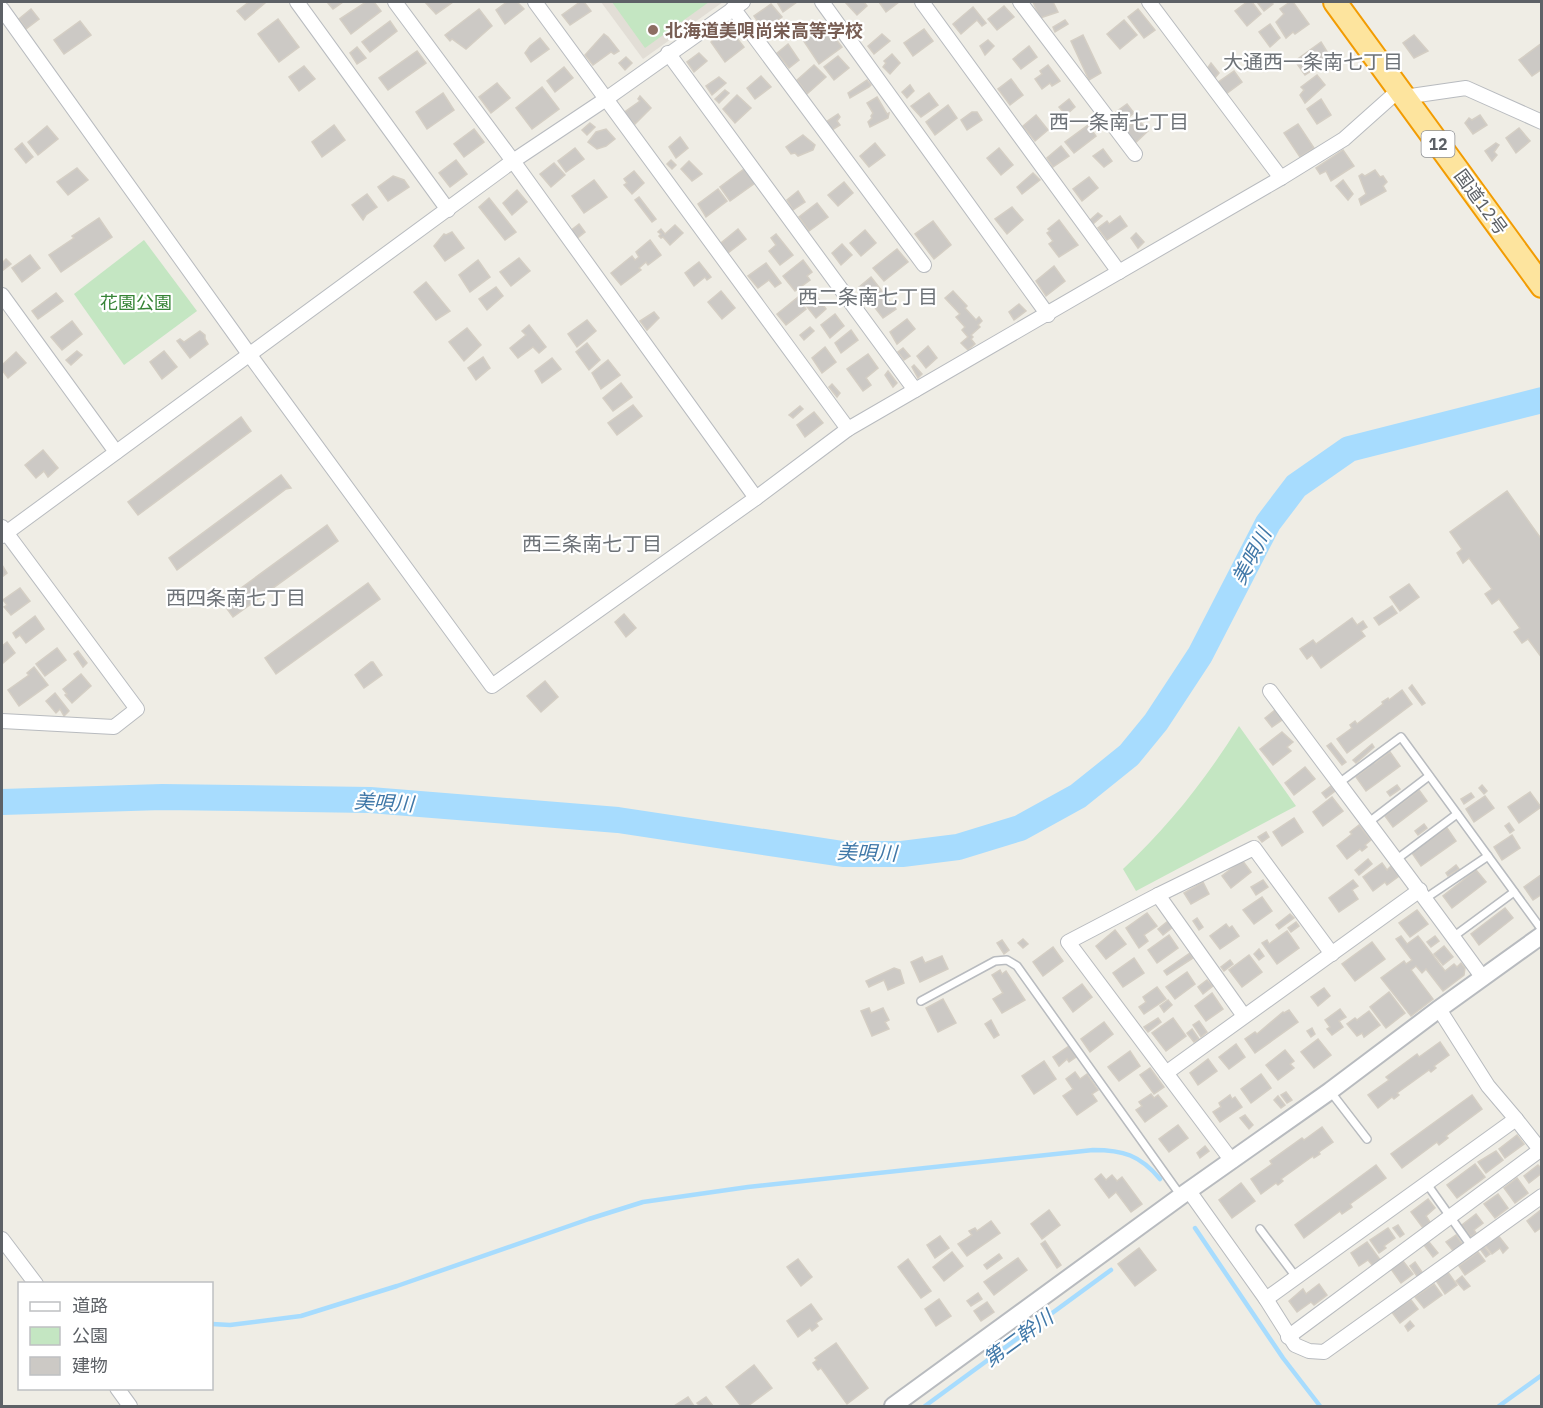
<svg xmlns="http://www.w3.org/2000/svg" width="1543" height="1408" font-family="'IBM Plex Sans','Noto Sans JP',sans-serif">
<rect width="100%" height="100%" fill="#efede5"/>
<path fill="#e2ded6" d="M601 2H723L643 59Z"/>
<g fill="#c4e6c2">
<path d="M612 2H709L645 48Z"/>
<path d="M144 240 197 311 124 365 74 294Z"/>
<path d="M1239 726 1296 806 1136 891 1123 869C1169 826 1206 779 1239 726Z"/>
</g>
<g fill="none" stroke-linecap="round" stroke-linejoin="round">
<g stroke="#a7dcfe" stroke-width="4.5">
<path d="M1195 1228 1283 1358 1320 1406"/>
<path d="M212 1324 230 1325 301 1316 397 1286 589 1219 643 1202 748 1187 1093 1150C1123 1150 1140 1155 1160 1179"/>
<path d="M925 1406 1111 1270"/>
<path d="M1499 1406 1542 1375"/>
</g>
<path stroke="#a7dcfe" stroke-width="26" d="M2 802 162 797 370 800 618 820 843 854H902L958 847 1020 828 1078 796 1129 755 1156 722 1200 655 1268 523 1296 486 1349 449 1542 400"/>
</g>
<g fill="#ccc9c5" stroke="#d4cec4" stroke-width="1.5">
<path d="M249 2H264L265 3 245 20 237 11Z"/>
<path d="M327 2H343L333 9Z"/>
<path d="M366 2H374L381 11 351 34 340 19Z"/>
<path d="M425 2H453L436 14Z"/>
<path d="M507 2H517L524 9 505 24 496 10Z"/>
<path d="M580 2H584L591 11 570 25 562 15Z"/>
<path d="M777 2H797L783 12Z"/>
<path d="M845 2H864L867 6 857 15Z"/>
<path d="M879 2H899L886 12Z"/>
<path d="M1033 2H1053L1058 12 1040 18Z"/>
<path d="M1247 2H1252L1261 14 1247 26 1235 11Z"/>
<path d="M1257 2H1272L1273 4 1264 11Z"/>
<path d="M1290 2H1293L1309 24 1295 34 1293 32 1286 38 1276 22 1284 14 1280 9Z"/>
<path d="M771 4 782 17 762 33 757 25 759 23 754 16Z"/>
<path d="M1004 6 1014 17 997 30 988 19Z"/>
<path d="M973 7 986 23 982 26 977 20 961 34 953 24Z"/>
<path d="M31 9 39 19 26 29 19 19Z"/>
<path d="M479 9 492 26 466 49 452 39 450 41 445 35Z"/>
<path d="M1138 9 1155 30 1144 38 1128 17Z"/>
<path d="M278 19 299 47 279 62 258 34Z"/>
<path d="M1065 20 1068 24 1055 32 1053 27Z"/>
<path d="M1124 20 1137 35 1120 49 1107 34Z"/>
<path d="M80 21 91 35 64 54 54 40Z"/>
<path d="M390 21 397 31 370 52 362 42Z"/>
<path d="M822 21 842 47 819 64 801 37Z"/>
<path d="M726 24 744 47 725 62 711 42Z"/>
<path d="M1270 24 1280 38 1270 47 1259 32Z"/>
<path d="M924 29 933 41 913 56 904 43Z"/>
<path d="M604 34 608 37 619 51 614 54 611 52 593 65 585 55Z"/>
<path d="M882 34 890 41 874 54 868 46Z"/>
<path d="M1083 35 1101 73 1089 80 1071 41Z"/>
<path d="M1414 35 1428 51 1414 58 1403 43Z"/>
<path d="M540 38 549 49 531 62 525 53 530 46Z"/>
<path d="M988 40 994 46 985 55 980 46Z"/>
<path d="M1321 42 1331 58 1305 75 1295 61Z"/>
<path d="M1542 43V69L1532 76 1519 60Z"/>
<path d="M788 44 799 60 789 68 777 53Z"/>
<path d="M1029 46 1037 57 1021 69 1013 59Z"/>
<path d="M357 47 366 58 357 64 350 53Z"/>
<path d="M417 51 426 63 388 90 379 78Z"/>
<path d="M699 53 707 61 694 72 687 62Z"/>
<path d="M892 54 900 63 890 74 883 67 886 63 884 61Z"/>
<path d="M838 56 849 68 834 80 824 67Z"/>
<path d="M626 57 632 63 625 70 619 63Z"/>
<path d="M1211 63 1219 73 1214 79 1207 69Z"/>
<path d="M814 65 826 77 807 94 797 80Z"/>
<path d="M1048 65 1060 81 1052 86 1050 83 1042 89 1035 79 1042 74 1040 71Z"/>
<path d="M304 66 315 79 299 91 289 77Z"/>
<path d="M564 67 573 78 555 92 547 81Z"/>
<path d="M1234 71 1242 82 1226 94 1217 83Z"/>
<path d="M1317 75 1325 85 1305 103 1300 95 1304 90 1301 87Z"/>
<path d="M761 76 771 87 755 99 747 88Z"/>
<path d="M719 77 726 83 712 95 706 86Z"/>
<path d="M1011 79 1023 95 1010 105 998 89Z"/>
<path d="M867 80 871 85 869 87 850 98 848 93Z"/>
<path d="M497 83 510 98 491 113 479 97Z"/>
<path d="M910 85 914 91 907 98 902 92Z"/>
<path d="M542 87 559 109 532 129 516 108Z"/>
<path d="M725 90 729 93 719 103 715 99Z"/>
<path d="M443 93 454 110 427 129 416 112Z"/>
<path d="M929 93 938 105 921 117 911 106Z"/>
<path d="M737 95 751 108 735 123 723 109Z"/>
<path d="M640 96 651 108 635 124 623 113 640 101 638 99Z"/>
<path d="M877 97 887 114 889 113 888 118 870 127 868 122 872 118 871 116 873 113 867 103Z"/>
<path d="M1069 99 1075 107 1066 115 1059 107Z"/>
<path d="M1321 99 1331 115 1317 124 1307 109Z"/>
<path d="M1127 104 1134 113 1123 121 1116 112Z"/>
<path d="M948 105 957 118 935 135 926 122Z"/>
<path d="M972 112H977L982 120 967 130 961 120Z"/>
<path d="M838 114 840 117 837 121 840 125 832 130 826 122Z"/>
<path d="M1036 115 1048 130 1035 141 1023 126Z"/>
<path d="M1480 115 1487 125 1473 134 1465 123 1469 118 1472 120Z"/>
<path d="M1138 119 1148 131 1134 144 1124 130Z"/>
<path d="M590 123 595 127 587 135 582 130Z"/>
<path d="M1298 124 1314 148 1300 157 1284 133Z"/>
<path d="M334 125 345 140 322 157 312 142Z"/>
<path d="M1088 125 1096 136 1074 153 1065 142Z"/>
<path d="M47 126 58 139 38 155 28 142Z"/>
<path d="M1519 128 1530 141 1516 153 1506 138Z"/>
<path d="M474 129 484 142 464 157 454 144Z"/>
<path d="M606 129 615 139 606 146 597 149 588 142 596 132Z"/>
<path d="M803 135 815 145 813 150 798 156 795 153 791 154 786 147Z"/>
<path d="M680 137 688 148 676 158 669 147Z"/>
<path d="M22 143 33 157 26 163 15 149Z"/>
<path d="M875 143 885 155 869 167 860 156Z"/>
<path d="M1496 143 1499 145 1494 152 1497 155 1492 161 1485 151Z"/>
<path d="M1061 146 1069 156 1053 167 1047 158Z"/>
<path d="M575 148 584 159 566 172 558 161Z"/>
<path d="M999 148 1013 165 1001 175 987 158Z"/>
<path d="M1103 149 1112 161 1104 167 1093 156Z"/>
<path d="M1343 150 1354 166 1331 181 1326 171 1320 174 1316 168Z"/>
<path d="M456 160 467 174 450 187 439 173Z"/>
<path d="M671 160 676 165 672 169 667 164Z"/>
<path d="M689 161 702 174 692 181 681 169Z"/>
<path d="M554 163 565 175 551 187 540 174Z"/>
<path d="M77 168 88 180 68 195 57 182Z"/>
<path d="M744 169 755 183 730 201 720 187Z"/>
<path d="M1375 170 1380 177 1383 176 1387 182 1383 186 1386 191 1361 205 1359 199 1366 194 1359 176 1362 174 1365 176Z"/>
<path d="M634 171 644 183 632 194 624 185 627 183 624 179Z"/>
<path d="M1033 173 1040 180 1022 194 1017 187Z"/>
<path d="M393 176 404 180 409 187 388 201 378 187Z"/>
<path d="M1089 177 1098 188 1082 201 1073 189Z"/>
<path d="M594 180 607 197 584 213 572 196Z"/>
<path d="M1343 180 1353 194 1348 200 1336 186Z"/>
<path d="M844 182 853 193 838 206 828 195Z"/>
<path d="M718 189 727 201 706 217 698 204Z"/>
<path d="M517 190 527 202 512 215 503 203Z"/>
<path d="M798 191 805 202 793 210 787 200Z"/>
<path d="M367 194 377 207 366 215 363 220 352 205Z"/>
<path d="M639 197 656 219 652 222 635 200Z"/>
<path d="M489 198 516 232 505 240 479 207Z"/>
<path d="M817 203 828 217 809 231 799 217Z"/>
<path d="M1012 207 1023 220 1007 234 995 219Z"/>
<path d="M1098 213 1102 216 1093 224 1090 220Z"/>
<path d="M1120 216 1127 226 1107 240 1098 228 1107 221 1109 224Z"/>
<path d="M99 218 112 237 61 272 49 255 74 238 72 236Z"/>
<path d="M1059 220 1078 245 1059 257 1049 244 1053 241 1047 233 1050 231 1048 229Z"/>
<path d="M933 221 951 245 934 259 915 234Z"/>
<path d="M579 224 585 232 575 240 569 232Z"/>
<path d="M675 225 683 233 670 245 663 237 661 238 659 236 661 234 658 232 661 229 665 234Z"/>
<path d="M738 229 746 239 728 253 721 243Z"/>
<path d="M865 230 876 243 861 256 850 243Z"/>
<path d="M452 232 464 248 445 261 434 246 444 234 446 235Z"/>
<path d="M1136 233 1144 242 1138 248 1131 238Z"/>
<path d="M776 234 793 255 780 265 769 251 776 245 771 238Z"/>
<path d="M650 240 661 255 648 265 646 262 639 268 641 270 621 285 611 273 632 256 635 260 639 257 636 252Z"/>
<path d="M842 244 852 255 841 265 832 253Z"/>
<path d="M897 249 908 262 884 281 873 268Z"/>
<path d="M30 255 40 268 22 282 12 268Z"/>
<path d="M519 258 530 271 511 286 500 272Z"/>
<path d="M6 259 11 264 2 271V263Z"/>
<path d="M478 260 490 277 470 292 459 275Z"/>
<path d="M803 260 812 272 807 276 810 280 795 291 783 276Z"/>
<path d="M699 262 711 277 707 280 705 277 694 286 685 273Z"/>
<path d="M766 263 781 283 775 287 769 280 758 288 748 276Z"/>
<path d="M1054 266 1065 281 1046 296 1036 281Z"/>
<path d="M871 277 896 309 883 318 859 287Z"/>
<path d="M426 282 450 311 436 320 414 292Z"/>
<path d="M496 287 503 296 487 310 479 299Z"/>
<path d="M721 291 735 308 722 319 708 302Z"/>
<path d="M953 291 967 306 965 308 976 320 979 317 982 321 978 325 980 327 971 335 973 337 971 339 975 344 968 350 961 343 968 337 962 330 965 327 956 317 960 314 945 298Z"/>
<path d="M56 293 63 301 38 319 32 311Z"/>
<path d="M815 294 826 309 816 318 804 303Z"/>
<path d="M798 297 806 309 786 325 777 314Z"/>
<path d="M1019 304 1026 311 1014 320 1009 312Z"/>
<path d="M654 312 659 318 647 330 640 321Z"/>
<path d="M835 314 844 326 830 338 821 325Z"/>
<path d="M907 319 915 329 897 344 890 332Z"/>
<path d="M587 320 596 331 577 347 568 334Z"/>
<path d="M72 321 82 334 62 350 51 337Z"/>
<path d="M529 325 546 347 539 353 533 347 518 358 510 348 526 335 522 331Z"/>
<path d="M810 327 814 331 804 340 800 335Z"/>
<path d="M467 328 481 345 464 361 449 342Z"/>
<path d="M851 330 858 340 841 353 835 343Z"/>
<path d="M200 331 205 335V339L208 344 190 358 177 341 180 339 184 342Z"/>
<path d="M587 343 600 360 589 370 576 352Z"/>
<path d="M928 346 937 358 926 368 917 356Z"/>
<path d="M825 347 836 362 822 373 812 358Z"/>
<path d="M903 348 910 356 904 360 898 352Z"/>
<path d="M77 351 82 355 71 365 66 360Z"/>
<path d="M164 351 177 367 162 379 150 362Z"/>
<path d="M16 352 26 363 8 378 2 370V365Z"/>
<path d="M868 354 878 368 866 378 871 385 863 391 847 369Z"/>
<path d="M483 357 490 368 476 380 468 368Z"/>
<path d="M552 358 561 369 542 383 535 371Z"/>
<path d="M608 360 620 375 601 389 592 373Z"/>
<path d="M914 365 922 374 918 378 912 367Z"/>
<path d="M888 371 897 383 893 387 885 375Z"/>
<path d="M621 383 632 397 613 411 603 398Z"/>
<path d="M832 384 840 393 837 397 829 387Z"/>
<path d="M633 405 642 416 617 435 608 423Z"/>
<path d="M800 406 803 409 793 418 789 415Z"/>
<path d="M814 412 823 423 805 437 797 425Z"/>
<path d="M241 417 251 431 138 515 128 502Z"/>
<path d="M43 450 58 468 48 477 44 471 36 478 25 465Z"/>
<path d="M281 475 291 488 286 489 177 570 169 558Z"/>
<path d="M1507 491 1542 540V658L1528 639 1522 643 1514 632 1520 628 1499 599 1492 604 1485 594 1492 589 1469 558 1463 563 1457 553 1462 549 1450 532Z"/>
<path d="M327 525 338 541 233 617 222 602Z"/>
<path d="M2 565 7 573 2 577Z"/>
<path d="M368 583 380 599 276 674 265 658Z"/>
<path d="M1409 584 1419 597 1400 611 1390 597Z"/>
<path d="M20 588 30 601 11 615 4 607 7 605 3 600Z"/>
<path d="M1392 606 1397 613 1379 625 1374 618Z"/>
<path d="M624 614 636 628 626 637 615 622Z"/>
<path d="M35 616 44 629 26 643 20 635 16 638 13 633Z"/>
<path d="M1352 618 1357 625 1363 621 1367 627 1361 631 1365 636 1321 668 1312 655 1307 659 1300 649 1313 640 1316 644Z"/>
<path d="M7 642 15 653 2 664V646Z"/>
<path d="M57 648 66 660 45 676 36 664Z"/>
<path d="M78 651 87 663 83 667 74 654Z"/>
<path d="M371 662H373L382 675 364 688 355 675Z"/>
<path d="M34 667 48 685 19 706 8 690 29 675 27 673Z"/>
<path d="M81 674 91 686 72 703 65 695 67 694 63 689Z"/>
<path d="M545 681 558 697 541 712 527 696Z"/>
<path d="M1412 685 1425 703 1422 705 1409 688Z"/>
<path d="M1402 690 1412 704 1347 753 1337 739 1352 728 1350 725 1355 721 1357 724 1383 704 1382 702 1388 698 1389 700Z"/>
<path d="M55 693 69 711 64 716 60 709 56 713 46 701Z"/>
<path d="M1275 710 1282 720 1272 727 1265 718Z"/>
<path d="M1282 732 1293 742 1287 747 1291 751 1273 765 1260 749Z"/>
<path d="M1331 743 1346 762 1342 765 1327 746Z"/>
<path d="M1372 744 1374 747 1356 763 1353 760Z"/>
<path d="M1390 752 1400 766 1366 791 1356 777 1369 767 1368 765 1374 761 1375 763Z"/>
<path d="M1305 767 1315 779 1294 795 1285 783Z"/>
<path d="M1397 785 1400 789 1390 796 1387 792Z"/>
<path d="M1482 785 1487 791 1484 794 1479 788Z"/>
<path d="M1331 786 1335 791 1326 798 1322 793Z"/>
<path d="M1419 790 1427 801 1393 827 1385 816Z"/>
<path d="M1530 792 1541 807 1519 823 1508 807Z"/>
<path d="M1471 793 1474 797 1464 804 1461 799Z"/>
<path d="M1485 796 1494 808 1474 822 1466 809Z"/>
<path d="M1332 797 1343 811 1323 826 1313 812Z"/>
<path d="M1294 818 1303 832 1282 846 1273 832Z"/>
<path d="M1509 823 1514 830 1510 833 1505 826Z"/>
<path d="M1424 824 1427 828 1418 835 1415 831Z"/>
<path d="M1359 825 1371 840 1365 845 1367 847 1362 851 1360 849 1347 859 1337 846 1352 834 1350 832Z"/>
<path d="M1447 828 1456 841 1421 866 1412 853Z"/>
<path d="M1266 832 1269 837 1262 842 1258 837Z"/>
<path d="M1512 835 1520 848 1502 860 1494 847Z"/>
<path d="M1368 859 1372 864 1359 875 1355 870Z"/>
<path d="M1242 860 1251 872 1231 888 1222 876Z"/>
<path d="M1382 863 1387 870 1391 866 1399 876 1387 885 1385 882 1373 891 1363 877Z"/>
<path d="M1456 865 1459 869 1448 876 1446 873Z"/>
<path d="M1476 870 1486 882 1452 908 1443 896Z"/>
<path d="M1541 875 1542 894 1533 900 1524 887Z"/>
<path d="M1263 880 1268 887 1256 895 1251 887Z"/>
<path d="M1353 880 1358 886 1352 890 1358 899 1339 912 1329 898Z"/>
<path d="M1203 882 1209 894 1191 904 1184 893Z"/>
<path d="M1262 897 1272 911 1254 924 1243 910Z"/>
<path d="M1505 908 1513 918 1479 945 1471 934Z"/>
<path d="M1417 910 1428 924 1410 937 1399 923Z"/>
<path d="M1147 913 1157 926 1144 935 1148 941 1139 948 1126 928Z"/>
<path d="M1290 914 1294 918 1279 929 1276 925Z"/>
<path d="M1197 918 1203 927 1199 930 1193 921Z"/>
<path d="M1168 921 1173 927 1163 935 1158 929Z"/>
<path d="M1296 922 1299 926 1291 932 1288 928Z"/>
<path d="M1226 924 1229 928 1232 926 1239 936 1220 949 1210 936Z"/>
<path d="M1115 930 1126 944 1106 959 1096 946Z"/>
<path d="M1287 931 1299 948 1277 964 1262 943 1267 940 1269 944Z"/>
<path d="M1169 935 1178 948 1157 963 1148 950Z"/>
<path d="M1401 936 1407 944 1418 936 1445 971 1454 964 1457 967 1461 963 1465 968 1464 975 1443 991 1426 969 1422 973 1416 966 1411 970 1433 999 1411 1016 1381 978 1404 961 1406 964 1412 960 1396 939Z"/>
<path d="M1435 936 1439 941 1431 947 1427 942Z"/>
<path d="M1023 939 1028 944 1023 948 1018 943Z"/>
<path d="M1002 940 1009 950 1004 954 997 943Z"/>
<path d="M1372 942 1385 959 1355 981 1342 964Z"/>
<path d="M1444 946 1453 957 1443 965 1434 954Z"/>
<path d="M1053 947 1063 961 1043 976 1033 962Z"/>
<path d="M1259 949 1264 956 1259 960 1254 954Z"/>
<path d="M1190 953 1193 958 1167 975 1164 971Z"/>
<path d="M1249 955 1262 972 1242 987 1229 970Z"/>
<path d="M942 956 948 969 920 982 911 962 922 957 925 963Z"/>
<path d="M1134 958 1144 973 1123 987 1113 973Z"/>
<path d="M1230 960 1233 964 1224 971 1221 967Z"/>
<path d="M894 968 900 970 904 983 888 990 884 980 869 987 866 981Z"/>
<path d="M1000 970 1002 974 1006 971 1025 1000 1002 1013 993 999 1003 993 992 975Z"/>
<path d="M1187 972 1195 984 1175 999 1166 987Z"/>
<path d="M1207 980 1213 986 1203 994 1198 987Z"/>
<path d="M1082 984 1092 997 1073 1012 1063 998Z"/>
<path d="M1157 987 1166 999 1144 1014 1139 1007 1146 1002 1143 997Z"/>
<path d="M1324 988 1330 996 1318 1006 1311 997Z"/>
<path d="M1389 992 1405 1013 1386 1028 1370 1007Z"/>
<path d="M1212 993 1223 1009 1206 1021 1195 1006Z"/>
<path d="M943 999 956 1023 938 1032 926 1008Z"/>
<path d="M1168 1000 1172 1005 1164 1012 1160 1006Z"/>
<path d="M869 1008 871 1013 883 1008 889 1020 885 1022 889 1029 872 1036 861 1011Z"/>
<path d="M1340 1009 1346 1017 1339 1021 1343 1027 1332 1035 1327 1029 1330 1027 1325 1020Z"/>
<path d="M1289 1010 1298 1022 1255 1053 1245 1039 1255 1032 1257 1034 1283 1012 1284 1013Z"/>
<path d="M1369 1011 1380 1025 1364 1037 1362 1033 1357 1036 1347 1024 1355 1018 1357 1020Z"/>
<path d="M1158 1018 1161 1022 1148 1032 1144 1027Z"/>
<path d="M1173 1018 1186 1036 1166 1051 1152 1033Z"/>
<path d="M991 1020 999 1035 994 1038 985 1024Z"/>
<path d="M1199 1021 1207 1032 1201 1037 1193 1025Z"/>
<path d="M1104 1022 1113 1034 1090 1052 1081 1039Z"/>
<path d="M1312 1028 1315 1034 1311 1037 1307 1031Z"/>
<path d="M1192 1029 1199 1039 1194 1042 1187 1033Z"/>
<path d="M1318 1039 1331 1055 1314 1068 1301 1052Z"/>
<path d="M1440 1042 1449 1055 1434 1066 1436 1068 1431 1072 1429 1070 1397 1093 1399 1095 1394 1099 1392 1097 1378 1108 1368 1095 1389 1080 1386 1077 1417 1054 1419 1057Z"/>
<path d="M1236 1044 1245 1057 1229 1069 1219 1057Z"/>
<path d="M1069 1046 1076 1057 1069 1062 1067 1059 1059 1066 1053 1057Z"/>
<path d="M1285 1050 1294 1061 1290 1064 1294 1068 1278 1080 1266 1065Z"/>
<path d="M1130 1051 1140 1066 1119 1081 1108 1067Z"/>
<path d="M1208 1059 1217 1071 1198 1085 1190 1073Z"/>
<path d="M1044 1061 1056 1079 1034 1094 1022 1076Z"/>
<path d="M1150 1068 1164 1087 1154 1094 1140 1075Z"/>
<path d="M1075 1072 1080 1079 1087 1074 1098 1090 1092 1094 1097 1101 1077 1115 1063 1096 1073 1089 1066 1079Z"/>
<path d="M1261 1074 1271 1088 1251 1103 1241 1089Z"/>
<path d="M1286 1092 1292 1100 1287 1103 1281 1095Z"/>
<path d="M1151 1094 1154 1098 1158 1095 1167 1106 1145 1122 1136 1110 1142 1106 1139 1102Z"/>
<path d="M1230 1095 1232 1099 1235 1097 1242 1107 1220 1122 1213 1112 1221 1107 1219 1103Z"/>
<path d="M1472 1095 1482 1109 1446 1136 1448 1138 1439 1145 1437 1142 1402 1168 1391 1154Z"/>
<path d="M1278 1096 1285 1105 1281 1108 1274 1100Z"/>
<path d="M1245 1115 1253 1125 1249 1129 1240 1118Z"/>
<path d="M1178 1125 1188 1138 1169 1152 1159 1139Z"/>
<path d="M1322 1127 1333 1142 1319 1152 1320 1154 1314 1158 1313 1156 1281 1179 1283 1181 1278 1185 1276 1183 1261 1194 1251 1179 1272 1164 1270 1161 1302 1138 1304 1140Z"/>
<path d="M1517 1135 1524 1144 1505 1158 1499 1149Z"/>
<path d="M1205 1146 1209 1151 1200 1158 1197 1153Z"/>
<path d="M1496 1151 1503 1160 1486 1173 1478 1162Z"/>
<path d="M1475 1164 1485 1177 1457 1198 1447 1185Z"/>
<path d="M1376 1165 1386 1178 1350 1204 1352 1207 1342 1214 1340 1211 1304 1238 1295 1225Z"/>
<path d="M1538 1165 1542 1169V1173L1529 1183 1524 1176Z"/>
<path d="M1101 1174 1106 1180 1112 1175 1117 1181 1122 1177 1142 1204 1131 1212 1116 1192 1109 1198 1095 1179Z"/>
<path d="M1517 1178 1528 1193 1515 1203 1504 1188Z"/>
<path d="M1241 1183 1255 1201 1232 1218 1219 1200Z"/>
<path d="M1498 1194 1508 1208 1495 1218 1484 1204Z"/>
<path d="M1428 1199 1435 1208 1426 1216 1430 1222 1423 1228 1411 1212Z"/>
<path d="M1542 1209V1227L1535 1232 1527 1221Z"/>
<path d="M1049 1210 1060 1225 1042 1239 1031 1224Z"/>
<path d="M1476 1214 1483 1223 1474 1230 1476 1233 1471 1237 1462 1225Z"/>
<path d="M991 1221 1000 1233 967 1256 958 1244 972 1235 969 1231 975 1228 977 1231Z"/>
<path d="M1398 1225 1404 1234 1400 1237 1393 1228Z"/>
<path d="M1388 1228 1395 1238 1384 1246 1386 1248 1379 1253 1370 1240Z"/>
<path d="M1497 1234 1508 1248 1503 1253 1500 1248 1492 1254 1484 1244Z"/>
<path d="M1456 1235 1463 1245 1454 1252 1446 1242Z"/>
<path d="M940 1236 949 1248 935 1258 927 1245Z"/>
<path d="M1045 1241 1061 1265 1057 1268 1041 1244Z"/>
<path d="M1367 1242 1381 1261 1373 1266 1368 1260 1359 1266 1351 1253Z"/>
<path d="M1429 1242 1438 1253 1433 1257 1424 1245Z"/>
<path d="M1484 1246 1490 1254 1486 1257 1480 1249Z"/>
<path d="M1139 1248 1156 1270 1135 1286 1118 1264Z"/>
<path d="M952 1252 963 1266 944 1281 933 1267Z"/>
<path d="M1478 1252 1485 1261 1465 1275 1459 1266Z"/>
<path d="M999 1254 1002 1258 987 1269 984 1265Z"/>
<path d="M1018 1258 1027 1270 994 1295 984 1282Z"/>
<path d="M798 1259 812 1277 801 1286 787 1267Z"/>
<path d="M908 1259 931 1291 921 1298 898 1267Z"/>
<path d="M1403 1261 1413 1274 1401 1283 1391 1269Z"/>
<path d="M1415 1262 1424 1275 1419 1279 1410 1266Z"/>
<path d="M1447 1271 1457 1285 1445 1294 1435 1279Z"/>
<path d="M1462 1276 1470 1286 1464 1290 1456 1281Z"/>
<path d="M1319 1284 1327 1295 1314 1305 1311 1302 1297 1312 1289 1301 1303 1289 1306 1294Z"/>
<path d="M1434 1284 1442 1295 1424 1308 1415 1297Z"/>
<path d="M978 1293 982 1299 971 1306 967 1301Z"/>
<path d="M939 1299 951 1316 936 1326 925 1309Z"/>
<path d="M1411 1300 1418 1309 1400 1323 1391 1311Z"/>
<path d="M987 1302 994 1312 981 1321 974 1311Z"/>
<path d="M811 1304 822 1319 816 1323 818 1326 812 1331 810 1328 798 1337 787 1321Z"/>
<path d="M1410 1321 1414 1326 1408 1331 1405 1326Z"/>
<path d="M836 1343 868 1388 847 1404 821 1368 818 1370 813 1363 817 1360 815 1358Z"/>
<path d="M754 1365 772 1388 748 1406H741L726 1387Z"/>
<path d="M688 1397 694 1406H674Z"/>
<path d="M706 1397 713 1406H700L697 1403Z"/>
</g>
<g fill="none" stroke-linecap="round" stroke-linejoin="round">
<defs>
<g id="service">
<path d="M1339 783 1401 737 1542 930"/>
<path d="M1369 822 1429 776"/>
<path d="M1397 859 1457 814"/>
<path d="M1426 898 1488 856"/>
<path d="M1453 937 1514 892"/>
<path d="M921 1001 995 961 1007 960 1017 966 1181 1196"/>
<path d="M1330 1091 1367 1139"/>
<path d="M1427 1184 1471 1246"/>
<path d="M1260 1229 1296 1277"/>
</g>
<g id="minor">
<path d="M297 2 448 210"/>
<path d="M395 2 513 161 756 498"/>
<path d="M535 2 848 429"/>
<path d="M822 2 1048 315"/>
<path d="M922 2 1119 272"/>
<path d="M1020 2 1135 154"/>
<path d="M1149 2 1281 178"/>
<path d="M733 8 924 265"/>
<path d="M2 9 249 354 492 686 756 498 848 429 1281 178 1344 139 1399 90"/>
<path d="M668 53 915 390"/>
<path d="M1404 97 1466 88 1542 122"/>
<path d="M2 295 116 452"/>
<path d="M2 527 137 709 114 727 2 721"/>
<path d="M2 536 513 161 606 99 743 2"/>
<path d="M1270 691C1341 787 1413 881 1483 978"/>
<path d="M1158 895 1068 942 1232 1161"/>
<path d="M1244 1016 1158 895 1254 848 1332 954"/>
<path d="M1166 1073 1420 890"/>
<path d="M1516 1119 1542 1152"/>
<path d="M1189 1191 1266 1299 1516 1119 1488 1086 1439 1009"/>
<path d="M2 1239 36 1284"/>
<path d="M1266 1299 1295 1345 1309 1351 1324 1352 1542 1196"/>
<path d="M1288 1337 1540 1150"/>
<path d="M117 1388 130 1406"/>
</g>
<path id="tertiary" d="M893 1406 1181 1196 1330 1091 1439 1009 1542 935"/>
<path id="trunk" d="M1335 2 1542 286"/>
</defs>
<use href="#service" stroke="#b8bbbf" stroke-width="10"/>
<use href="#minor" stroke="#b8bbbf" stroke-width="16"/>
<use href="#tertiary" stroke="#b8bbbf" stroke-width="20"/>
<use href="#trunk" stroke="#f29c03" stroke-width="26"/>
<use href="#service" stroke="#fff" stroke-width="7"/>
<use href="#minor" stroke="#fff" stroke-width="14"/>
<use href="#tertiary" stroke="#fff" stroke-width="16"/>
<use href="#trunk" stroke="#fde49e" stroke-width="22"/>
</g>
<circle fill="#8d6e63" stroke="#fff" stroke-width="2" cx="653" cy="30" r="6"/>
<g text-anchor="middle" dominant-baseline="central" stroke-width="4.5" stroke-linejoin="round" paint-order="stroke">
<rect fill="#fff" stroke="#8e9094" stroke-width="1.5" x="1421.5" y="131" width="33" height="26" rx="4.5"/>
<g font-size="16" font-weight="bold" fill="#5d6166">
<text x="1438" y="144">12</text>
</g>
<g font-size="18" font-weight="bold" fill="#785e54" stroke="#fff" text-anchor="start">
<text x="665" y="30">北海道美唄尚栄高等学校</text>
</g>
<g font-size="18" fill="#5d6166" stroke="#fff">
<text transform="translate(1481 202) rotate(54)">国道12号</text>
</g>
<g font-size="18" fill="#368436" stroke="#fff">
<text x="136" y="302">花園公園</text>
</g>
<g font-size="20" fill="#6e7378" stroke="#fff">
<text x="1313" y="61">大通西一条南七丁目</text>
<text x="1119" y="121">西一条南七丁目</text>
<text x="868" y="296">西二条南七丁目</text>
<text x="592" y="543">西三条南七丁目</text>
<text x="236" y="597">西四条南七丁目</text>
</g>
<g font-size="20" font-style="italic" fill="#4078a8" stroke="#fff">
<text transform="translate(1251 556) rotate(-62)">美唄川</text>
<text transform="translate(384 802) rotate(3)">美唄川</text>
<text transform="translate(867 852) rotate(2)">美唄川</text>
<text transform="translate(1018 1338) rotate(-36)">第二幹川</text>
</g>
</g>
<rect width="1543" height="1408" fill="none" stroke="#5d6166" stroke-width="6"/>
<rect x="18" y="1282" width="195" height="108" fill="#ffffff" stroke="#bec0c2" stroke-width="1.5"/>
<rect x="30" y="1302" width="30" height="9" fill="#ffffff" stroke="#bec0c2" stroke-width="1.5"/>
<text x="72" y="1312" font-size="18" fill="#5d6166">道路</text>
<rect x="30" y="1327" width="30" height="18" fill="#c4e6c2" stroke="#bec0c2" stroke-width="1.5"/>
<text x="72" y="1342" font-size="18" fill="#5d6166">公園</text>
<rect x="30" y="1357" width="30" height="18" fill="#ccc9c5" stroke="#bec0c2" stroke-width="1.5"/>
<text x="72" y="1372" font-size="18" fill="#5d6166">建物</text>
</svg>
